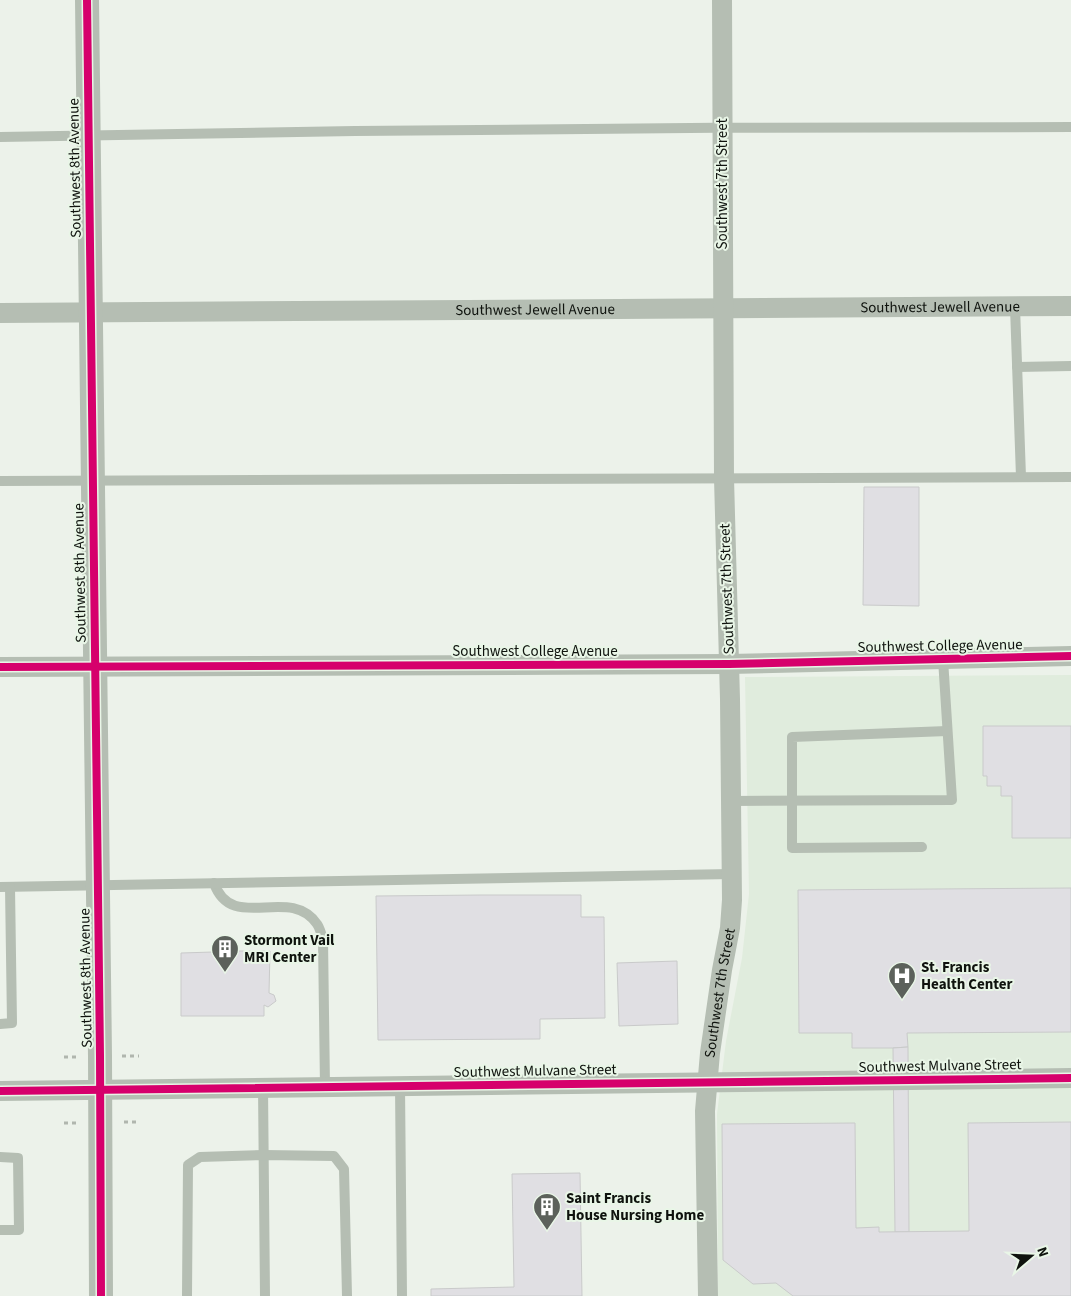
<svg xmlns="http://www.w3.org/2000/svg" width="1071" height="1296" font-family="'Source Sans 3',sans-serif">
<rect width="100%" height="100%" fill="#ecf2ea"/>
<path fill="#e0ecdd" d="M1071 675V1296H718L717 1114 726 1041 742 958 749 894 745 677Z"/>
<g fill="#e0dfe3" stroke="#c9caca">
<path d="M864 487H919V606L863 605Z"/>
<path d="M983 726H1071V838H1012V796H1001V786H987V776H983Z"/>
<path d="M1071 888V1032L907 1033 908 1047 893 1048H852V1033H799L798 890Z"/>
<path d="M481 895H581V917H604L605 1018 540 1019V1039L378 1040 376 896Z"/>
<path d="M220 941 224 942 227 951H270L269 993 274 995 276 1001 268 1007 264 1005V1016H181V953L213 952 215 943Z"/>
<path d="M677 961 678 1024 619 1026 617 963Z"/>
<path d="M908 1047 909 1232H895L893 1048Z"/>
<path d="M1071 1122V1296H793L776 1283 753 1284 723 1260 722 1124 855 1123 856 1228 879 1227V1232L969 1231 968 1123Z"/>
<path d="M580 1173 582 1296H431V1289L514 1287 512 1174Z"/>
</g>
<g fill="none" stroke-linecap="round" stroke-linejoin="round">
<g stroke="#b0b6ae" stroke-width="3" stroke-dasharray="4 4" stroke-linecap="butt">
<path d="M122 1056H139"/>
<path d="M64 1057H76"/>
<path d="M124 1122H136"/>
<path d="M64 1123H78"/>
</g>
<g stroke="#b5beb3" stroke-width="10">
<path d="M0 137C118 136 237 132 355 131 594 128 832 127 1071 127"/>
<path d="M1015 307 1021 477"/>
<path d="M1017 367 1071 366"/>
<path d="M0 481 1071 477"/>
<path d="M731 801 952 800 943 659"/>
<path d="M922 847 792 848V737L947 731"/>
<path d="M214 883C232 934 289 884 317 924 320 928 321 934 323 939L325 1087"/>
<path d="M0 887 732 874"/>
<path d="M0 1024 12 1023 10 887"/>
<path d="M400 1086 402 1296"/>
<path d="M263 1087 265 1296"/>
<path d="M0 1157 18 1158 19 1230H0"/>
<path d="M187 1296 188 1165 200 1157 264 1155 334 1156 344 1169 347 1296"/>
</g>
<g stroke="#b5beb3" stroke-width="20">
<path id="s1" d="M0 313 1071 306"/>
<path d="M0 667 729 664 1071 656"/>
<path d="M0 1091 1071 1078"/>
<path id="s2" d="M708 1296 705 1111 710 1053 722 970 730 928 732 900 730 699 724 478 722 0"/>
</g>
<path stroke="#b5beb3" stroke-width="24" d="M87 0 100 1056 101 1296"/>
<defs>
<g id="cycleway">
<path d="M87 0 100 1056 101 1296"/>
<path d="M0 667 729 664 1071 656"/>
<path d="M0 1091 1071 1078"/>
</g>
</defs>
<use href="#cycleway" stroke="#e9f6e7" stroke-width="11"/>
<use href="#cycleway" stroke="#d6006c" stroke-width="8"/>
</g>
<defs>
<symbol id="building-pin" viewBox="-11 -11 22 30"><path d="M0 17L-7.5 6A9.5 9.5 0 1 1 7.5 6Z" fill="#5c615b" stroke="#e9f6e7"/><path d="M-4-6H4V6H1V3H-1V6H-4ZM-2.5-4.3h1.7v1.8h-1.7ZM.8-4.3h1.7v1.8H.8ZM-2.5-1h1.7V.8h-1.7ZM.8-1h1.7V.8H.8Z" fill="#fff"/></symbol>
<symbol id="hospital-pin" viewBox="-11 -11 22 30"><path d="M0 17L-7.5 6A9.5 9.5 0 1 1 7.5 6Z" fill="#5c615b" stroke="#e9f6e7"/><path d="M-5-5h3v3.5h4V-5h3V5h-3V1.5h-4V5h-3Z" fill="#fff"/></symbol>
</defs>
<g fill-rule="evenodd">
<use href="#building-pin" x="209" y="933" width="32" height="43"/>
<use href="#hospital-pin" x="886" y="960" width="32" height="43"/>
<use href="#building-pin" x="531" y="1191" width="32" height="43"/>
</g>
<g text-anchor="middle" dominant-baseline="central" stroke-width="4" stroke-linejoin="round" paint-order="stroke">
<g font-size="15" fill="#0f130e" stroke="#e9f6e7">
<text transform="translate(75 168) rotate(-91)">Southwest 8th Avenue</text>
<text transform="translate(722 184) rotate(-90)">Southwest 7th Street</text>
<text stroke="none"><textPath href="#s1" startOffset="940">Southwest Jewell Avenue</textPath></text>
<text stroke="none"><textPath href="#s1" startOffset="535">Southwest Jewell Avenue</textPath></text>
<text transform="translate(80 573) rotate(-91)">Southwest 8th Avenue</text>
<text transform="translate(727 589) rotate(-92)">Southwest 7th Street</text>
<text transform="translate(940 646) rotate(-1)">Southwest College Avenue</text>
<text x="535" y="651">Southwest College Avenue</text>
<text transform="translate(86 978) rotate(-91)">Southwest 8th Avenue</text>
<text stroke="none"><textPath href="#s2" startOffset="304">Southwest 7th Street</textPath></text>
<text transform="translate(940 1066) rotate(-1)">Southwest Mulvane Street</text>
<text transform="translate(535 1071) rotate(-1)">Southwest Mulvane Street</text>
</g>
<g font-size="15" font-weight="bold" fill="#0f130e" stroke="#e9f6e7" text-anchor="start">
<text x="244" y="940">Stormont Vail<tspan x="244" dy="17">MRI Center</tspan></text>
<text x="921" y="967">St. Francis<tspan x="921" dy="17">Health Center</tspan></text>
<text x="566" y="1198">Saint Francis<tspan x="566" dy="17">House Nursing Home</tspan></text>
</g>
</g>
<g transform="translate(1031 1256) rotate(71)" stroke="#e9f6e7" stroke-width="4" paint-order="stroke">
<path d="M0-4L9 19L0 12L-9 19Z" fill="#0f130e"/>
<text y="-8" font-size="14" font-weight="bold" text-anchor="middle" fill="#0f130e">N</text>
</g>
</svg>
